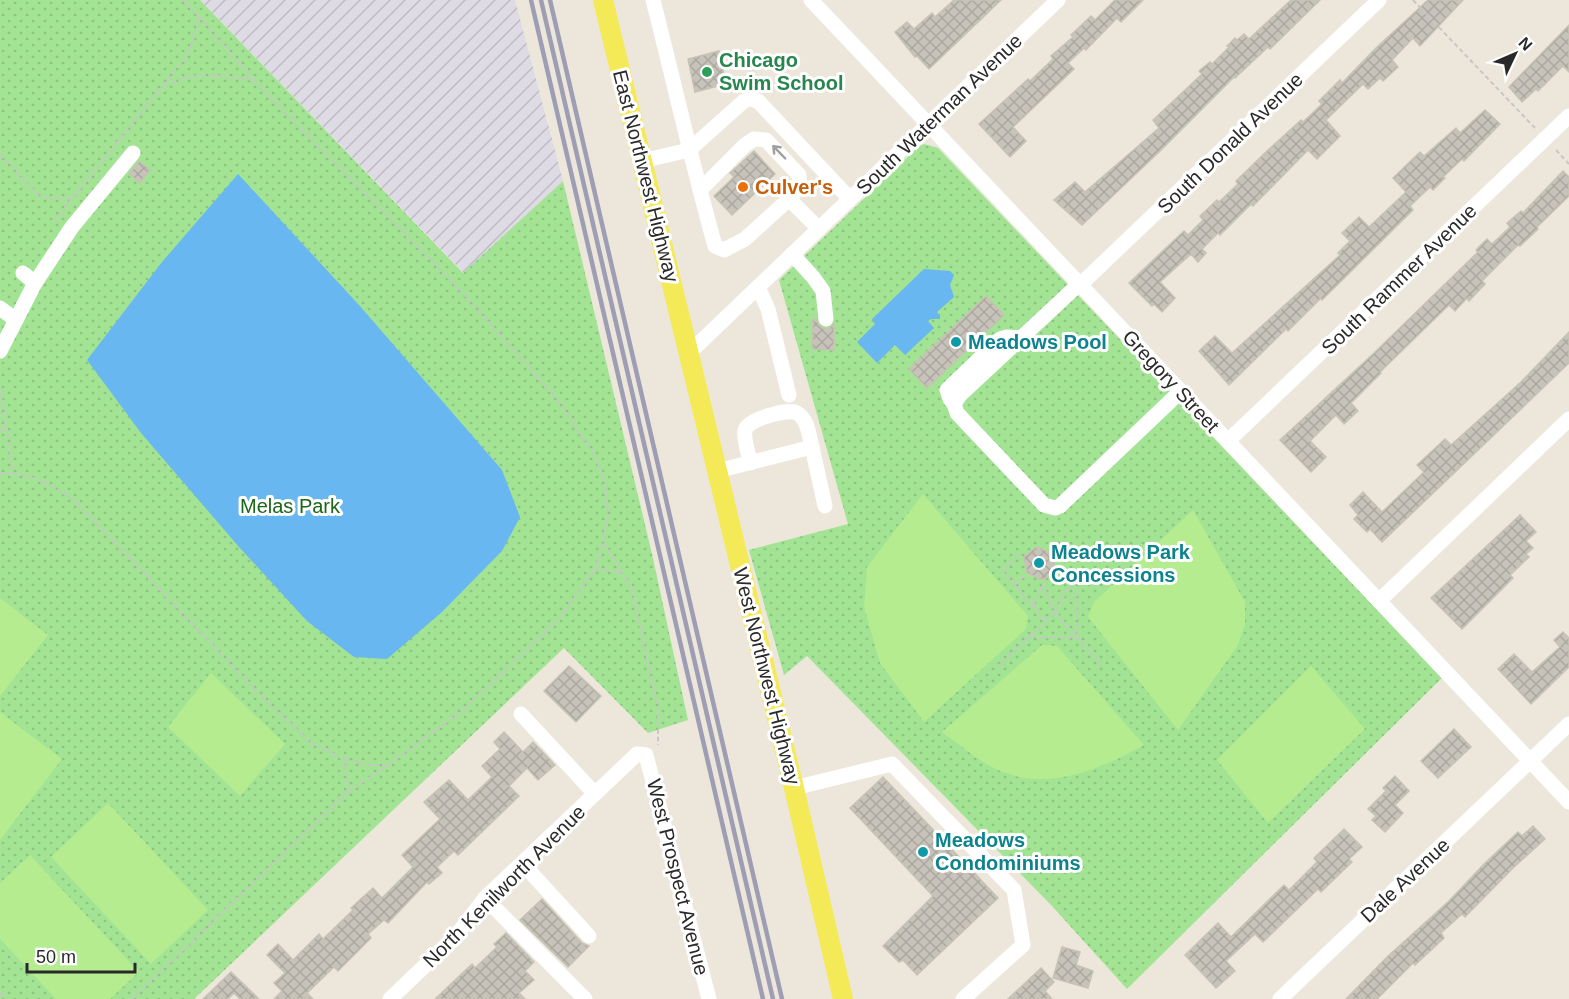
<svg xmlns="http://www.w3.org/2000/svg" width="1569" height="999" font-family="Helvetica,sans-serif">
<defs>
<pattern id="industrial-furrows" width="10" height="10" patternUnits="userSpaceOnUse" patternTransform="scale(1.5)"><rect width="10" height="10" fill="#dfdbe4"/><path d="M-1 1l2-2M0 10L10 0M9 11l2-2" fill="none" stroke="#bfbcc4"/></pattern>
<pattern id="grass-dots" width="8" height="8" patternUnits="userSpaceOnUse" patternTransform="scale(1.5)"><rect width="8" height="8" fill="#a2e494"/><path d="M2 2h.1M6 6h.1" fill="none" stroke="#8cc480" stroke-width="1.8" stroke-linecap="round"/></pattern>
<pattern id="building-cross-hatch" width="8" height="8" patternUnits="userSpaceOnUse" patternTransform="scale(1.5)"><rect width="8" height="8" fill="#c7c3ba"/><path d="M0 0l8 8M0 8l8-8" fill="none" stroke="#aba8a0"/></pattern>
</defs>
<rect width="100%" height="100%" fill="#ece7da"/>
<path fill="url(#industrial-furrows)" d="M200 0H515L563 181 464 273Z"/>
<g fill="url(#grass-dots)">
<path d="M0 0H200L463 273 563 181 652 554 688 720 648 733 564 648 194 999H0Z"/>
<path d="M924 144 938 148 1442 678 1127 989 1052 906 807 656 784 675 749 550 848 524 779 280 918 147Z"/>
</g>
<g fill="#b5ec90">
<path d="M923 494 1028 616 1026 629 924 722 880 663 864 607 867 567Z"/>
<path d="M1193 510 1245 602V624L1238 645 1178 730 1088 617 1094 602Z"/>
<path d="M0 598 48 635 0 696Z"/>
<path d="M1042 645 1057 646 1144 745C1099 770 1046 793 996 769 977 760 959 744 942 732Z"/>
<path d="M1311 666 1365 729 1268 823 1217 760Z"/>
<path d="M211 673 285 744 240 796 168 727Z"/>
<path d="M0 712 62 759 0 840Z"/>
<path d="M108 803 208 910 151 964 51 857Z"/>
<path d="M30 855 139 972 110 999H56L0 939V883Z"/>
</g>
<g fill="#69b7f1">
<path d="M238 174 359 305 502 470 520 517 502 551 442 612 387 659 354 657 307 621 239 547 141 433 87 360 162 262Z"/>
<path d="M924 269 950 271 954 275 950 285 954 297 937 312 940 316V319H931L928 321 934 328 905 355 895 345 877 363 857 342 875 324 872 319Z"/>
</g>
<g fill="url(#building-cross-hatch)" stroke="#c7c3b4" stroke-width="1.5">
<path d="M954 0H1001L929 69 917 56 915 57 895 32 907 22 914 29 932 13 935 17Z"/>
<path d="M1115 0H1143L1121 22 1117 18 1086 50 1084 48 1068 63 1074 69 1013 127 1026 141 1010 157 979 124 1028 79 1030 81 1053 59 1051 56 1073 37 1071 35 1091 16 1095 20Z"/>
<path d="M1291 0H1320L1270 49 1268 47 1235 78 1234 77 1159 152 1082 225 1054 200 1075 182 1085 192 1159 128 1153 120 1202 74 1199 71 1210 62 1212 64 1229 47 1227 46 1235 38 1237 40 1244 34 1249 39Z"/>
<path d="M1428 0H1463L1420 46 1413 38 1392 60 1398 67 1383 81 1380 78 1368 89 1363 84 1326 120 1340 136 1317 159 1308 150 1253 206 1251 204 1220 235 1218 233 1202 249 1206 253 1198 262 1191 254 1160 282 1175 298 1162 312 1154 304 1152 306 1129 283 1184 231 1188 235 1203 220 1200 216 1217 200 1219 202 1238 184 1236 181 1268 150 1301 120 1303 122 1322 104 1319 101 1340 80 1342 83 1376 48Z"/>
<path d="M1569 25V72L1563 66 1538 91 1536 89 1522 102 1509 87Z"/>
<path d="M719 51 726 84 695 92 688 59Z"/>
<path d="M1485 110 1500 124 1464 161 1462 159 1443 177 1445 178 1433 190 1430 187 1410 206 1413 210 1322 300 1321 298 1288 331 1286 329 1229 385 1199 351 1215 336 1232 353 1340 255 1338 253 1350 241 1342 233 1359 217 1369 227 1406 192 1393 178 1420 152 1424 156 1456 128 1460 133Z"/>
<path d="M754 151 775 174 732 215 714 196 734 177 730 173Z"/>
<path d="M139 161 150 170 140 183 129 174Z"/>
<path d="M1563 171 1569 177V196L1537 227 1538 229 1520 246 1518 245 1482 281 1485 284 1469 301 1467 298 1455 311 1449 305 1380 372 1381 373 1351 403 1358 411 1344 424 1336 415 1310 441 1326 457 1311 472 1280 440 1373 354 1478 252 1476 250 1487 239 1492 244 1510 227 1507 223 1521 211 1523 213Z"/>
<path d="M986 296 1004 315 927 388 909 369Z"/>
<path d="M813 319H816L819 325 823 328 828 329 834 324V350L812 349Z"/>
<path d="M1569 332V363L1382 542 1370 529 1367 532 1354 519 1358 515 1350 505 1363 492 1382 512 1424 472 1417 465 1445 439 1451 445 1521 382Z"/>
<path d="M1520 515 1536 532 1526 541 1533 548 1526 554 1529 557 1510 575 1513 578 1462 629 1431 598Z"/>
<path d="M1036 547 1052 553 1055 569 1043 580 1027 573 1024 557Z"/>
<path d="M1563 632 1569 638V667L1531 704 1498 669 1514 654 1532 672 1560 647 1554 640Z"/>
<path d="M569 666 601 696 576 722 544 691Z"/>
<path d="M1454 729 1471 747 1438 778 1421 761Z"/>
<path d="M504 732 523 752 533 742 555 765 538 780 527 768 509 786 519 796 458 855 454 851 437 867 442 873 429 884 427 882 388 923 384 920 368 934 371 938 338 971 334 967 307 993 313 999H274L282 991 274 983 285 973 267 955 278 944 293 960 319 934 323 939 353 910 351 908 373 888 382 898 413 867 402 855 440 819 424 802 449 780 468 800 492 777 482 766 500 749 494 742Z"/>
<path d="M1395 776 1409 791 1395 805 1403 813 1385 832 1372 820 1376 816 1368 809 1386 791 1383 788Z"/>
<path d="M883 777 998 898 917 975 903 960 899 962 883 946 933 896 850 808Z"/>
<path d="M1533 826 1545 839 1513 868 1465 917 1462 914 1441 933 1444 938 1415 965 1413 963 1377 999H1346L1387 957 1449 901 1484 864 1518 832 1522 836Z"/>
<path d="M1344 829 1362 847 1349 859 1352 862 1321 892 1318 889 1263 942 1255 934 1226 961 1235 971 1216 988 1185 955 1218 923 1231 937 1284 885 1289 890 1317 862 1314 858Z"/>
<path d="M542 899 582 943 589 946 568 967 520 920Z"/>
<path d="M506 933 534 962 525 971 534 980 519 993 525 999H435L472 964 475 968 497 947 494 944Z"/>
<path d="M1062 947 1080 952 1076 965 1093 971 1088 988 1053 978Z"/>
<path d="M1041 968 1054 982 1045 991 1052 999H1008Z"/>
<path d="M231 972 259 999H240L234 993 228 999H203Z"/>
</g>
<g fill="none" stroke-linecap="round" stroke-linejoin="round">
<g stroke="#c7c7c7" stroke-width="2" stroke-dasharray="4.5 3" stroke-linecap="butt">
<path d="M1413 0 1535 128"/>
<path d="M165 85C201 71 215 75 253 80"/>
<path d="M1556 150 1569 164"/>
<path d="M0 155 39 196 60 199 72 198"/>
<path d="M55 220 181 63C191 48 196 35 199 17"/>
<path d="M0 390 13 473"/>
<path d="M0 432 4 424"/>
<path d="M0 473C32 473 52 485 77 503L264 699 310 742 344 759 365 765H388L463 710 557 621 595 570 603 541 608 514 605 481 594 454 556 398 460 290 254 80 184 0"/>
<path d="M604 543 623 574"/>
<path d="M1019 554 1003 572 1046 621"/>
<path d="M596 570C614 570 626 571 632 589L658 709V745"/>
<path d="M1043 584 1055 612"/>
<path d="M1015 585 1023 577"/>
<path d="M1033 606 1043 584"/>
<path d="M1055 612 1075 577 1059 568"/>
<path d="M1029 637 1078 638 1075 577"/>
<path d="M997 667 1055 612 1101 665"/>
<path d="M348 792 388 765"/>
<path d="M0 993 6 999"/>
<path d="M132 999 348 792 344 759"/>
</g>
<g stroke="#fff" stroke-width="15">
<path d="M653 0C674 82 692 164 715 246L724 250 745 239 789 199 819 229"/>
<path d="M811 0 1569 802"/>
<path d="M642 161 689 150 744 101 750 99 758 101 850 199"/>
<path d="M700 190 745 145 754 139 766 140 799 175 800 186 789 199"/>
<path d="M792 254 813 277 823 291 826 319"/>
<path d="M23 273 35 283"/>
<path d="M1079 284 960 395 954 404 957 413 1044 505 1055 508 1060 506 1181 391"/>
<path d="M1080 285 1379 0"/>
<path d="M758 287 768 309 789 395"/>
<path d="M0 308 16 320"/>
<path d="M0 351 35 283 72 227 133 153"/>
<path d="M689 353 1058 0"/>
<path d="M954 404 950 399 947 390 951 386 1000 339 1006 337 1020 338"/>
<path d="M1228 441 1569 116"/>
<path d="M750 463C749 454 743 439 745 430 748 419 788 408 797 413 808 419 809 436 812 447"/>
<path d="M717 471 812 447 825 506"/>
<path d="M1379 601 1569 419"/>
<path d="M521 714 595 794"/>
<path d="M794 788 892 764 1014 890 1023 945 963 999"/>
<path d="M522 863 589 936"/>
<path d="M485 898 585 999"/>
<path d="M390 999 455 937 485 898 637 754 646 755 709 999"/>
<path d="M1280 999 1569 724"/>
</g>
<path stroke="#f4e957" stroke-width="20" d="M603 0 794 788 843 999"/>
<g stroke="#9d9db4" stroke-width="4.5">
<path d="M531 0 763 999"/>
<path d="M541 0 773 999"/>
<path d="M550 0 782 999"/>
</g>
</g>
<defs><path id="oneway-shaft" d="M-6 0H5M1.5-3L5.5 0L1.5 3" fill="none" stroke-width="1.6" stroke-linecap="round" stroke-linejoin="round" transform="scale(1.5)"/></defs>
<use stroke="#9f9f9f" href="#oneway-shaft" transform="translate(779 152) rotate(-134)"/>
<circle fill="#2e9e5b" stroke="#fff" stroke-width="2" cx="707" cy="72" r="6"/>
<circle fill="#e8710a" stroke="#fff" stroke-width="2" cx="743" cy="187" r="6"/>
<g fill="#0f9aa8" stroke="#fff" stroke-width="2">
<circle cx="956" cy="342" r="6"/>
<circle cx="1039" cy="563" r="6"/>
<circle cx="923" cy="852" r="6"/>
</g>
<g text-anchor="middle" dominant-baseline="central" stroke-width="6" stroke-linejoin="round" paint-order="stroke">
<g font-size="20" font-weight="bold" fill="#27864d" stroke="#fff" text-anchor="start">
<text x="719" y="60">Chicago<tspan x="719" dy="23">Swim School</tspan></text>
</g>
<g font-size="20" fill="#292929" stroke="#fff">
<text transform="translate(939 114) rotate(-44)">South Waterman Avenue</text>
<text transform="translate(1230 143) rotate(-44)">South Donald Avenue</text>
<text transform="translate(646 176) rotate(76)">East Northwest Highway</text>
<text transform="translate(1399 279) rotate(-44)">South Rammer Avenue</text>
<text transform="translate(1171 381) rotate(47)">Gregory Street</text>
<text transform="translate(767 676) rotate(76)">West Northwest Highway</text>
<text transform="translate(678 877) rotate(76)">West Prospect Avenue</text>
<text transform="translate(1405 880) rotate(-43)">Dale Avenue</text>
<text transform="translate(504 886) rotate(-45)">North Kenilworth Avenue</text>
</g>
<g font-size="20" font-weight="bold" fill="#c56008" stroke="#fff" text-anchor="start">
<text x="755" y="187">Culver's</text>
</g>
<g font-size="20" font-weight="bold" fill="#0d838f" stroke="#fff" text-anchor="start">
<text x="968" y="342">Meadows Pool</text>
<text x="1051" y="552">Meadows Park<tspan x="1051" dy="23">Concessions</tspan></text>
<text x="935" y="840">Meadows<tspan x="935" dy="23">Condominiums</tspan></text>
</g>
<g font-size="20" fill="#1b6718" stroke="#fff">
<text x="290" y="506">Melas Park</text>
</g>
</g>
<g transform="translate(1515 54) rotate(46)" stroke="#ffffff" stroke-width="4.5" paint-order="stroke">
<path d="M0-4.5L10 22L0 15L-10 22Z" fill="#292929"/>
<text y="-9" font-size="16" font-weight="bold" text-anchor="middle" fill="#292929">N</text>
</g>
<path d="M27 963v9h108v-9" fill="none" stroke="#292929" stroke-width="3"/>
<text x="36" y="963" font-size="18" fill="#292929" stroke="#ffffff" stroke-width="4.5" paint-order="stroke">50 m</text>
</svg>
